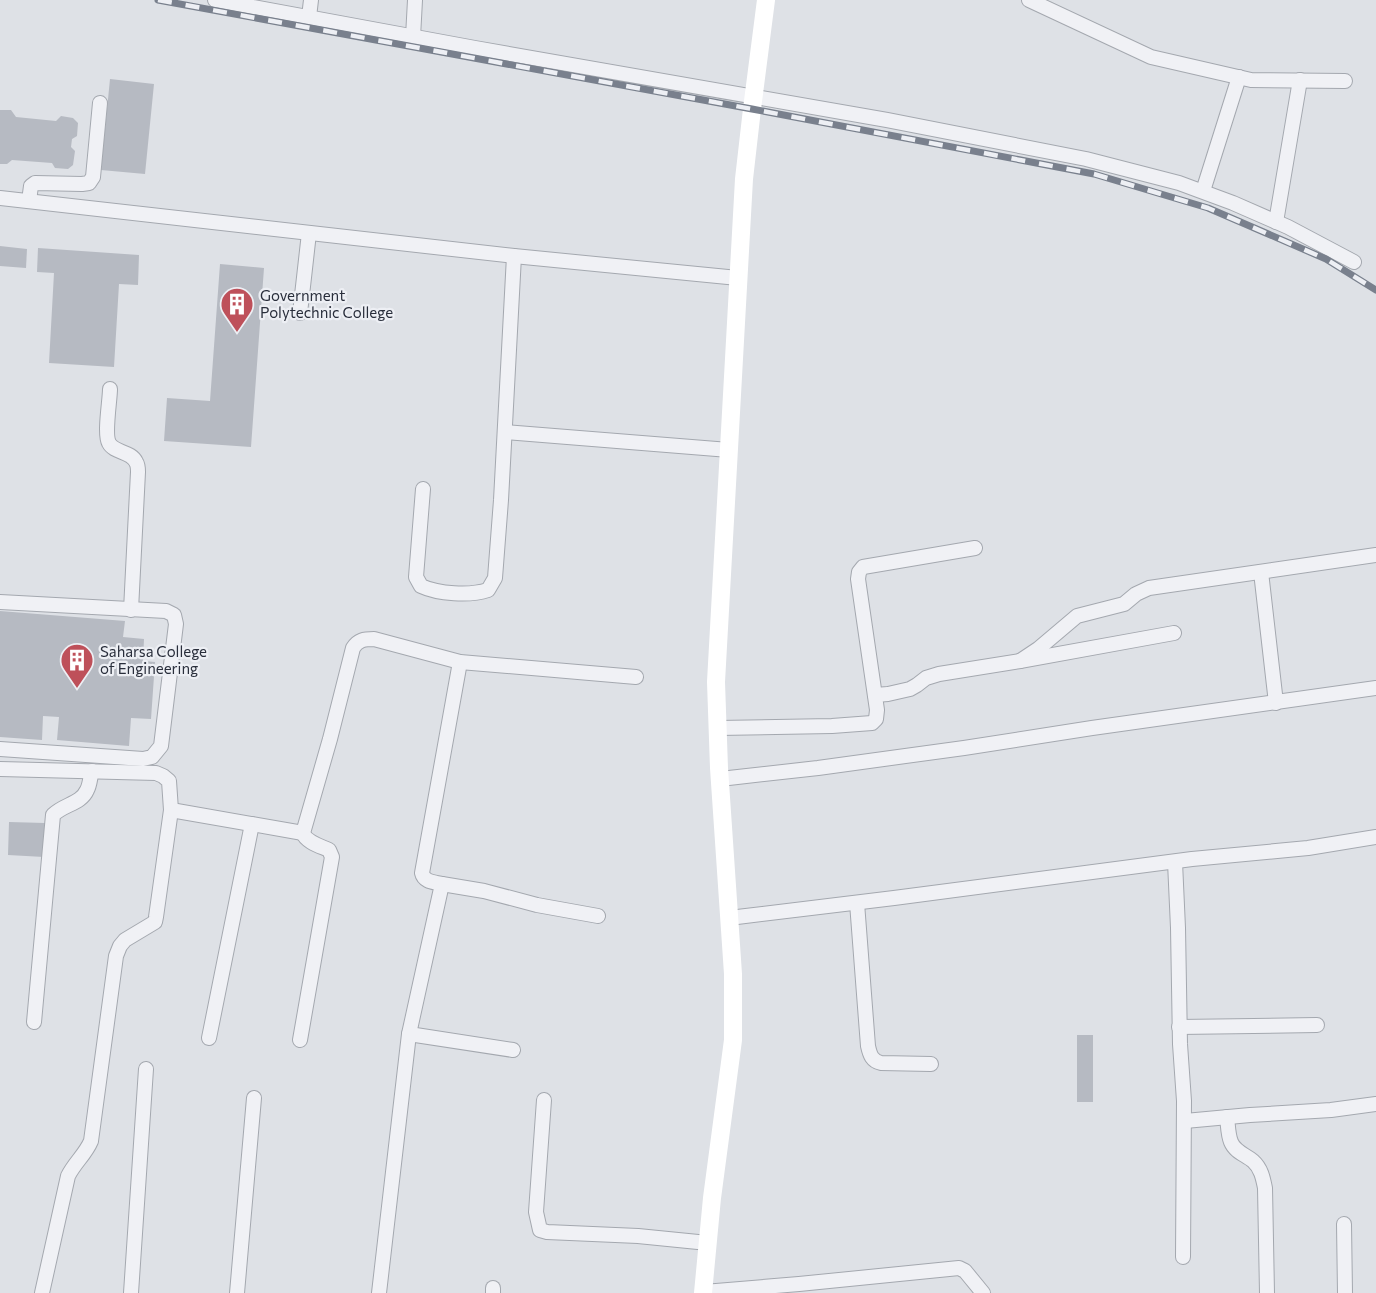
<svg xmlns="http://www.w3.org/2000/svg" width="1376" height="1293" font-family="Commissioner,sans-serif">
<rect width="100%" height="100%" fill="#dee1e6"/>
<g fill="#b6bac2">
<path d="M110 79 154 84 145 174 101 170Z"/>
<path d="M0 110H11L16 117 56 121 61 116 73 118 78 123 77 136 72 139 71 147 75 151 73 165 68 169 55 168 52 163 12 160 7 164H0Z"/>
<path d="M0 246 27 249 26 268 0 266Z"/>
<path d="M38 248 139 255 138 285 119 284 114 367 49 363 54 273 37 272Z"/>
<path d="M220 264 264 268 251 447 164 441 167 398 210 401Z"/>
<path d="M0 611 125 621 123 637 144 639 143 661 155 662 151 719 131 718 129 746 57 740 59 717 43 716 42 740 0 737Z"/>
<path d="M9 822 45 823 44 857 8 855Z"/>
<rect x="1077" y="1035" width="16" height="67"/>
</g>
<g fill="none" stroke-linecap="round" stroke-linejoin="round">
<defs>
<g id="street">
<path d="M215 0 475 48 887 120 1086 159 1179 183 1233 203 1288 227 1354 262"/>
<path d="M1029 0 1151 57 1251 80 1345 81"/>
<path d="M309 17 311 0"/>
<path d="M413 37 415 0"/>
<path d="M1203 191 1239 77"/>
<path d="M0 198 514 256 738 278"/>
<path d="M29 201 31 186 35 183 82 184 89 183 93 177 100 103"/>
<path d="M1276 222 1300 80"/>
<path d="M300 313 309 233"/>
<path d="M110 389C110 400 104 434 109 443 114 453 131 451 136 462 138 465 138 469 138 472L131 610"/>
<path d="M505 432 729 450"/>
<path d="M423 489 416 577 421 586C438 594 470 596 488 590L495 578 501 500 514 256"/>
<path d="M1261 572 1276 703"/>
<path d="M0 602 166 611 174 615 176 624 161 746 152 757 143 759 0 749"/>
<path d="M1020 661 1038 649 1077 616 1124 604 1136 594 1149 588 1376 555"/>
<path d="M875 695 888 694 910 689 917 685 926 678 939 674 1020 661 1174 633"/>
<path d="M718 728 832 726 872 723 876 719 877 710 858 579 859 572 863 567 975 548"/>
<path d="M0 769 156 773 163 776 169 781 171 810 156 917 155 922 125 940 120 946 116 956 91 1141C85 1155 75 1162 68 1176L42 1293"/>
<path d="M720 779 818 768 964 748 1092 728 1376 688"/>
<path d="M171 810 303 833"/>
<path d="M1175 862 1178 928 1180 1044 1184 1101 1183 1257"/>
<path d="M442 884 484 891 537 905 598 916"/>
<path d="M857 903 868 1046C870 1055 872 1061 881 1063L931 1064"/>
<path d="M729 918 894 898 1192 859 1308 848 1376 837"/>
<path d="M34 1022 53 815C64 804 81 804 87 790 90 785 90 777 92 771"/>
<path d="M1179 1027 1317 1025"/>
<path d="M409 1034 513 1050"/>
<path d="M209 1038 252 824"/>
<path d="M300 1040 332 857 329 850C320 846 306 842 303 833L330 739 353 648C358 640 364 639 374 639L460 662 636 677"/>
<path d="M544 1100 536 1212 540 1230 547 1232 638 1236 708 1243"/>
<path d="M1227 1117C1228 1125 1228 1135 1231 1142 1235 1152 1246 1155 1253 1161 1261 1168 1263 1178 1265 1188L1267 1293"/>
<path d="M1185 1121 1250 1115 1331 1110 1376 1104"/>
<path d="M1344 1224 1345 1293"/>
<path d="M493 1288V1293"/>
<path d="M704 1292 799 1284 959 1268 965 1271 983 1293"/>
<path d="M131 1293 146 1069"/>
<path d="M237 1293 254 1098"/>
<path d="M379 1293 409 1034 442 884C434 882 424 882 422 873L460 662"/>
</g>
</defs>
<use href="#street" stroke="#a4a8af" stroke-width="16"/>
<use href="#street" stroke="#f0f1f5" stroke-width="14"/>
<path stroke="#fff" stroke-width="18" d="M703 1293 712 1198 733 1040V974L719 768 716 682 744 179 752 109 766 0"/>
<defs>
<path id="rail" d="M158 0 752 109 1094 174 1208 208 1326 259 1376 290"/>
</defs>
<use href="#rail" stroke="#79808d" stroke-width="7"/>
<use href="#rail" stroke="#edeff4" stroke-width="4.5" stroke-dasharray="14" stroke-linecap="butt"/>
</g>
<defs>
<symbol id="building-pin" viewBox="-11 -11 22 30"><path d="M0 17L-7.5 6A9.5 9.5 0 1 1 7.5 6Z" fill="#be505a" stroke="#edeff4"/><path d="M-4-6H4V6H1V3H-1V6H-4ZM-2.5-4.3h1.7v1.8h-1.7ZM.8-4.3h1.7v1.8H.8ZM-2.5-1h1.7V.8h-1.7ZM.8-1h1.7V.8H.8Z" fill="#fff"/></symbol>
</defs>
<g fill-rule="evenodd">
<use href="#building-pin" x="218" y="285" width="38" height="52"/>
<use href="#building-pin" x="58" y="641" width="38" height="52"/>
</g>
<g text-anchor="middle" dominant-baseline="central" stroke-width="4.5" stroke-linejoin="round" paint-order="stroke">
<g font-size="15" fill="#292e3b" stroke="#edeff4" text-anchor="start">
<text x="260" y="295">Government<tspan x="260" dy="17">Polytechnic College</tspan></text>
<text x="100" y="651">Saharsa College<tspan x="100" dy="17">of Engineering</tspan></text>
</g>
</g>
</svg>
